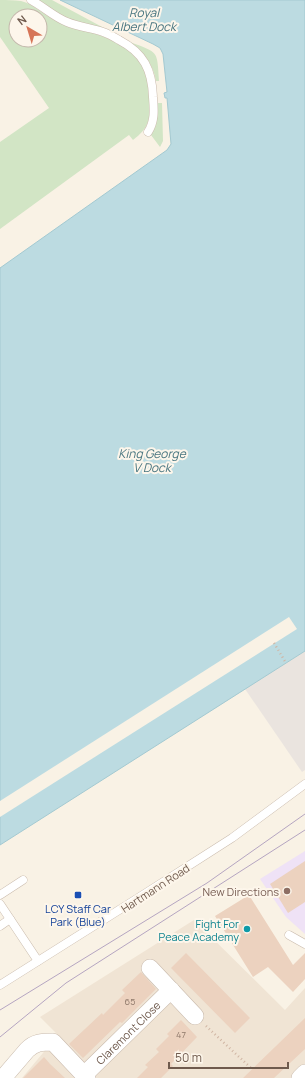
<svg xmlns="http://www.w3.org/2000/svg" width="305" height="1078" font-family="Manrope,sans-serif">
<rect width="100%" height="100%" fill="#f9f2e5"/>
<path fill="#f0e4d4" d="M194 920 285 1010 305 988V1078H22L58 1035 40 1017Z"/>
<path fill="#eae4df" d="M305 651V770L302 772 245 689Z"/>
<path fill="#efe2f6" d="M305 851V934L286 917 260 879Z"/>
<g fill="#d2e5c5" fill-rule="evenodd">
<path d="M0 0C7 0 15 0 21 1 34 4 43 15 55 20 82 32 127 37 143 65 149 76 149 89 150 101 150 120 149 128 133 140L129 135 0 229V142L49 108 0 37ZM16 16H40V40H16Z"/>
<path d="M39 0H52L104 28 82 24 58 15Z"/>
<path d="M130 42C159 53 157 50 159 81H156C153 64 144 52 130 42Z"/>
<path d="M158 103H162L163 141 160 147 151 135 156 125Z"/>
</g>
<path fill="#bcdbe1" stroke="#a3c9d1" d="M60 0H305V651L0 845V268L167 150 171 144 167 98H165L164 93 167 92 163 54 160 48 153 44Z"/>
<path fill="#f9f2e5" d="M289 617 297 629 0 817V801Z"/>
<g fill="#ecd2bf">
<path d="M305 861V902L288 913 270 884Z"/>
<path d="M249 895 293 965 305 953V979L293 992 268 967 253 977 215 916Z"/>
<path d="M186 953 250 1018 235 1033 171 968Z"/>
<path d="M141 972 156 989 122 1023 120 1022 83 1058 69 1044 102 1013 103 1015 125 993 122 990Z"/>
<path d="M305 1018V1049L290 1063 274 1078H243Z"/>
<path d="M181 1020 197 1037 171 1064 173 1066 161 1078H137L148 1067 145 1065 159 1052 156 1049 169 1036 167 1034Z"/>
<path d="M44 1057 50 1064 65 1078H23Z"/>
</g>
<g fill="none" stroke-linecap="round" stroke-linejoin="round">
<defs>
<g id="lane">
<path d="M31 0C44 7 54 17 67 22 79 27 91 28 103 32 109 34 114 37 119 40 144 53 152 70 153 97 154 110 155 121 148 132"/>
<path d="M0 895 23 880"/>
<path d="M0 904 38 961"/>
<path d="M0 926 10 919"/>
<path d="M289 935 305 944"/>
<path d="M0 985 146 893 232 838 305 784"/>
</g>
<g id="street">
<path d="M150 968 195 1016"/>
<path id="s1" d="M84 1075 171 990"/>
<path d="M3 1078 27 1050C35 1042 42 1042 53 1042L87 1078"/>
<path d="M300 1078 305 1073"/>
</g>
</defs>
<use href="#lane" stroke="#c9baac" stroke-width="9"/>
<use href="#street" stroke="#c9baac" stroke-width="18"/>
<g stroke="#d0b5a3" stroke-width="2.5" stroke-dasharray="1 3" stroke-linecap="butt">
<path d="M274 643 286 663"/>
<path d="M206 1026 252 1069"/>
</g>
<use href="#lane" stroke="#fff" stroke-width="8"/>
<use href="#street" stroke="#fff" stroke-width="17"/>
<g stroke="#b5a5c1" stroke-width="1">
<path d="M0 1010 207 883 305 814"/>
<path d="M0 1037 66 983 305 830"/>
</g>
</g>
<circle fill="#8d6e63" stroke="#fdf6eb" stroke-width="1.5" cx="287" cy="891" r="4"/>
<rect fill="#1a4fb4" stroke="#fdf6eb" stroke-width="1.5" x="74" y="891" width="8" height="8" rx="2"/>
<circle fill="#0f9aa8" stroke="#fdf6eb" stroke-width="1.5" cx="247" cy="929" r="4"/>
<g text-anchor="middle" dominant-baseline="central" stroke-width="4" stroke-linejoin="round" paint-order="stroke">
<g font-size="9" fill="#8e786a">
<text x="130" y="1001">65</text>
<text x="181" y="1034">47</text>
</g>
<g font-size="11" fill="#6f5a4d" stroke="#fdf6eb">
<text transform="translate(155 888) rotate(-33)">Hartmann Road</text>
<text stroke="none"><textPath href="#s1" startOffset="61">Claremont Close</textPath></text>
</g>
<g font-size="11" fill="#785e54" stroke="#fdf6eb" text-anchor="end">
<text x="279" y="891">New Directions</text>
</g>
<g font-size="11" fill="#164399" stroke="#fdf6eb">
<text x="78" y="908">LCY Staff Car<tspan x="78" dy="13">Park (Blue)</tspan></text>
</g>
<g font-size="11" fill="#0d838f" stroke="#fdf6eb" text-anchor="end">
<text x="239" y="923">Fight For<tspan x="239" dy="13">Peace Academy</tspan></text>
</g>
<g font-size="12" font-style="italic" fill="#497680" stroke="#fdf6eb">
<text x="144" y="12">Royal<tspan x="144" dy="14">Albert Dock</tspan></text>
<text x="152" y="453">King George<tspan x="152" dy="14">V Dock</tspan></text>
</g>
</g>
<g transform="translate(28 28) rotate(322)"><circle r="19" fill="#fdf6eb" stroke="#c4b8ac"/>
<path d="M0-3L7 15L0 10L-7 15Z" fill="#d67557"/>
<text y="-6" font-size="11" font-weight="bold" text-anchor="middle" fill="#6f5a4d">N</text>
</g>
<path d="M169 1062v6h119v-6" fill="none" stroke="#6f5a4d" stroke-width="2"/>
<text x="175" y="1062" font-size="12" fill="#6f5a4d" stroke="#fdf6eb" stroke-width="3" paint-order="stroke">50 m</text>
</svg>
